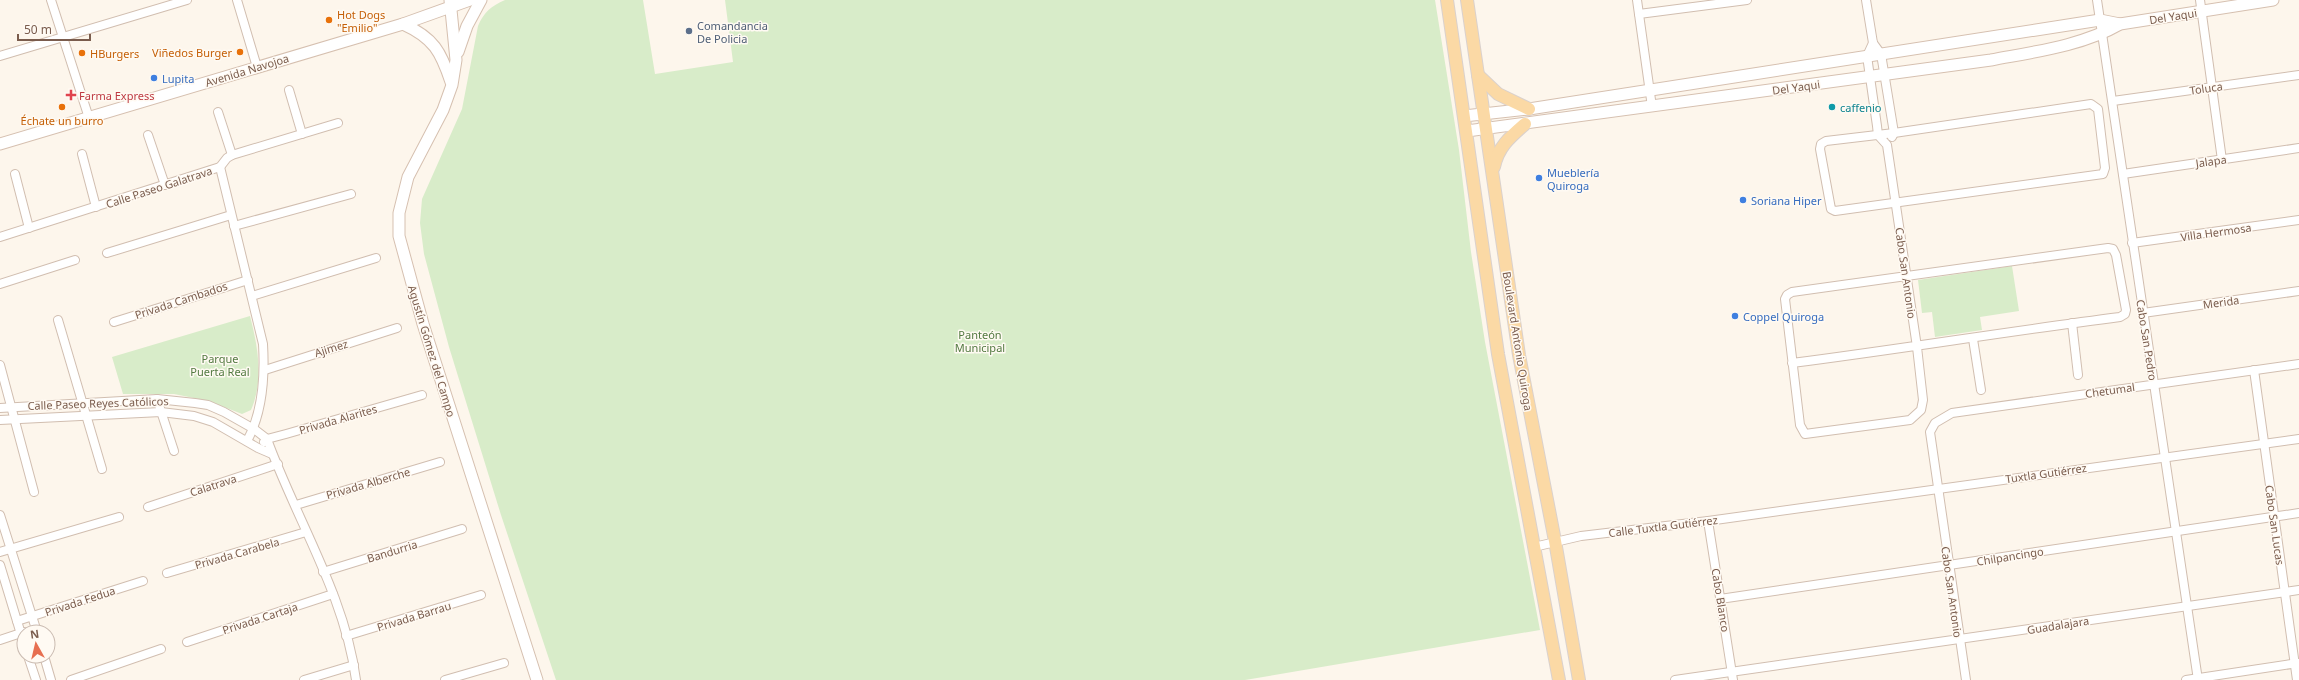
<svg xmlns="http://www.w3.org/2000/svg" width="2299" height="680" font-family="'Noto Sans',sans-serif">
<rect width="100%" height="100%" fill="#fdf6ec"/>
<g fill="#d8ecc9">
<path d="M505 0H643L655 74 733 62 725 0H1435L1459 150 1471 252 1485 342 1540 630 1245 680H556L501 515 449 347 424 254 420 223 422 199 462 109 478 26C484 12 491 6 505 0Z"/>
<path d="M2012 266 2019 311 1980 317 1982 330 1935 337 1932 312 1922 313 1918 280Z"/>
<path d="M250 316C258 347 264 380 251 410L242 414 209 401 174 394H123L112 357Z"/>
</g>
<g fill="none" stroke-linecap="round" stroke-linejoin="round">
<defs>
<g id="street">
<path d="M51 0 89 118"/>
<path d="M237 0 257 67"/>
<path d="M1637 0 1652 107"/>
<path d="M1866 0 1873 43 1881 54 1894 133 1892 137"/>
<path d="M2097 0 2198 680"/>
<path d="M2200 0 2222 160"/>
<path d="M1639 14 1747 0"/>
<path d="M0 56 187 0"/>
<path d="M289 90 302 134"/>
<path d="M2113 101 2299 75"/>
<path d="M2091 104 2098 109 2105 168 2103 174 1835 211 1831 209 1820 149 1821 144 1826 141 1894 133Z"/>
<path d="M218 112 232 155"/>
<path d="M148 135 165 185"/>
<path d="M82 154 96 207"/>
<path d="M220 167 263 344C265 377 263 412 247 441"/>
<path d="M15 174 29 228"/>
<path d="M2123 174 2299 148"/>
<path d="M234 226 351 194"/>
<path d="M0 237 220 167 227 158 232 155 338 123"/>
<path d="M2132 243 2299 220"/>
<path d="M107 253 231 215"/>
<path d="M0 284 75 260"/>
<path d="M252 296 376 258"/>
<path d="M2143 313 2299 291"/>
<path d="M58 320 102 469"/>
<path d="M114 322 248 280"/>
<path d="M2072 323 2078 375"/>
<path d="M1973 339 1981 390"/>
<path d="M1792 363C1901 349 2010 331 2120 317L2125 314 2126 310 2116 255 2113 249 2108 248 1792 292 1787 295 1785 299 1800 425 1805 434 1910 420 1921 410 1923 400 1917 347 1887 145 1878 135 1877 126 1867 56 1873 43"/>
<path d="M0 365 34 492"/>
<path d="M265 370 397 328"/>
<path d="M2254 370 2297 680"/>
<path d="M157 399 174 451"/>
<path d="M0 408 157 399 195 403 208 405 224 412 254 429 267 439C296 519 345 595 356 680"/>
<path d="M0 420 161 412 194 416 213 422 258 448 272 454"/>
<path d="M264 442 267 439 286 434 422 395"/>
<path d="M296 505 440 462"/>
<path d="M148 507 278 464"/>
<path d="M0 515 37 632"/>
<path d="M1708 521 1733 680"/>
<path d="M1534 547 1581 536 1708 521 2299 439"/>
<path d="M0 552 119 517"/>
<path d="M0 565 24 644"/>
<path d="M323 572 462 529"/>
<path d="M167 573 306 532"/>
<path d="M1720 599 2299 513"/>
<path d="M17 621 143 581"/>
<path d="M346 636 481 595"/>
<path d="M0 640 24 632"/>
<path d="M187 642 333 594"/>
<path d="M28 656 36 680"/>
<path d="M44 656 51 680"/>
<path d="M71 680 161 649"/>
<path d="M304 680 354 665"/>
<path d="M445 680 504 663"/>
<path d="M1675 680 2299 590"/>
<path d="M1966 680 1930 432 1935 423 1952 413 2299 364"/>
<path d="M2186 680 2298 663"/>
</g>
<g id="secondary">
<path d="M450 0 456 60 452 85 443 110 408 177 399 213V236L423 324 537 680"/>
<path d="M403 24C434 38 441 52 451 82"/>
<path d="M458 52 467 26 481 0"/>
<path d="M1464 116 1529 109 2100 20 2120 24"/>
<path d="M1467 131 1991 60C2033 52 2082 46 2120 24L2273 0"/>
<path d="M0 144 403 24 470 0"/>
</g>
<g id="primary">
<path d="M1447 0 1498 354 1559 680"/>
<path d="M1467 0 1519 355 1555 541 1579 680"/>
<path d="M1478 75 1498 94 1529 109"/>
<path d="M1494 167C1498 147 1510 137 1525 124"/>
</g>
</defs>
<use href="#street" stroke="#d1beb0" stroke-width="10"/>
<use href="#secondary" stroke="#d6c0b0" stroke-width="13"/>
<use href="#primary" stroke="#dad1cd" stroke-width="14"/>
<use href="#street" stroke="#fff" stroke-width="8"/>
<use href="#secondary" stroke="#fff" stroke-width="11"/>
<use href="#primary" stroke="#fbd9a5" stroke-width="12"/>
</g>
<g fill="#e8710a" stroke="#fffaf3" stroke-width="1.5">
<circle cx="329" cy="20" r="4"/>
<circle cx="240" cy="52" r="4"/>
<circle cx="82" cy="53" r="4"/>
<circle cx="62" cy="107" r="4"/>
</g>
<circle fill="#5c6f8a" stroke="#fffaf3" stroke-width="1.5" cx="689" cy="31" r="4"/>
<g fill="#3f7fe0" stroke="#fffaf3" stroke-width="1.5">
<circle cx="154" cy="78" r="4"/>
<circle cx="1539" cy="178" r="4"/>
<circle cx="1743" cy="200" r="4"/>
<circle cx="1735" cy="316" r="4"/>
</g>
<path fill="#e0444e" stroke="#fffaf3" stroke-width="1.5" d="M69 89h4v4h4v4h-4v4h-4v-4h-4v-4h4z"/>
<circle fill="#0f9aa8" stroke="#fffaf3" stroke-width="1.5" cx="1832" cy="107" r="4"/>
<g text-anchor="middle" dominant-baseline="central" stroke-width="3" stroke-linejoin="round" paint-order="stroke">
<g font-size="11" fill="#c56008" stroke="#fffaf3" text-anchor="start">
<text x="337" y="14">Hot Dogs<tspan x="337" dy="13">"Emilio"</tspan></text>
<text x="232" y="52" text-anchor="end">Viñedos Burger</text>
<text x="90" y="53">HBurgers</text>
<text x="62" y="120" text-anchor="middle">Échate un burro</text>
</g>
<g font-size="11" fill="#7a5c4d" stroke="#fffaf3">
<text transform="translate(2173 16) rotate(-9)">Del Yaqui</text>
<text transform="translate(247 70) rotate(-17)">Avenida Navojoa</text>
<text transform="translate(1796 87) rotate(-8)">Del Yaqui</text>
<text transform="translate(2206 88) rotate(-8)">Toluca</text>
<text transform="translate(2211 161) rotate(-8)">Jalapa</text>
<text transform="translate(159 187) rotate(-18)">Calle Paseo Galatrava</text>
<text transform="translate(2216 232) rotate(-8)">Villa Hermosa</text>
<text transform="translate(1906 273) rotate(82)">Cabo San Antonio</text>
<text transform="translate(181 300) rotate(-18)">Privada Cambados</text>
<text transform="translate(2221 302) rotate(-8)">Merida</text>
<text transform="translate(2147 340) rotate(81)">Cabo San Pedro</text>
<text transform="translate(1518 341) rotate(81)">Boulevard Antonio Quiroga</text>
<text transform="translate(331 348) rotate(-17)">Ajimez</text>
<text transform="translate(432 351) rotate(73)">Agustín Gómez del Campo</text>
<text transform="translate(2110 390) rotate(-8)">Chetumal</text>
<text transform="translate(98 403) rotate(-2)">Calle Paseo Reyes Católicos</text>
<text transform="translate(338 419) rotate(-16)">Privada Alarites</text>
<text transform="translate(2046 473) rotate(-8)">Tuxtla Gutiérrez</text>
<text transform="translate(368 483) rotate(-16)">Privada Alberche</text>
<text transform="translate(213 485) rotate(-18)">Calatrava</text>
<text transform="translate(2275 525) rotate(82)">Cabo San Lucas</text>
<text transform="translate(1663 526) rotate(-7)">Calle Tuxtla Gutiérrez</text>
<text transform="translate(392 551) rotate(-17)">Bandurria</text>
<text transform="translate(237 553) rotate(-16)">Privada Carabela</text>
<text transform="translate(2010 556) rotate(-9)">Chilpancingo</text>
<text transform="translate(1952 592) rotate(82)">Cabo San Antonio</text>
<text transform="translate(1721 600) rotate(81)">Cabo Blanco</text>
<text transform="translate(80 601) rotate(-18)">Privada Fedua</text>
<text transform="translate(414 616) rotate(-17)">Privada Barrau</text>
<text transform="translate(260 618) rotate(-18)">Privada Cartaja</text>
<text transform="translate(2058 625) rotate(-9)">Guadalajara</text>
</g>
<g font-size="11" fill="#4e5e75" stroke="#fffaf3" text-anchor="start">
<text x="697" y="25">Comandancia<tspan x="697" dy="13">De Policia</tspan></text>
</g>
<g font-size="11" fill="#366cbe" stroke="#fffaf3" text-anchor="start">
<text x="162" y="78">Lupita</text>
<text x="1547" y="172">Mueblería<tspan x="1547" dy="13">Quiroga</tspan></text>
<text x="1751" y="200">Soriana Hiper</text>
<text x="1743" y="316">Coppel Quiroga</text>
</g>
<g font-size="11" fill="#be3a42" stroke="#fffaf3" text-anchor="start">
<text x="79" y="95">Farma Express</text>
</g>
<g font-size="11" fill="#0d838f" stroke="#fffaf3" text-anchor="start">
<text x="1840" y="107">caffenio</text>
</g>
<g font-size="11" fill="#537a41" stroke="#fffaf3">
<text x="980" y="334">Panteón<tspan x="980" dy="13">Municipal</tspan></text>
<text x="220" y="358">Parque<tspan x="220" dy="13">Puerta Real</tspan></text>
</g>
</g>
<g transform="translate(36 644) rotate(352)"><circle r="19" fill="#fffaf3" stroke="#cabbb1"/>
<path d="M0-3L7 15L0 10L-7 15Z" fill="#e76f51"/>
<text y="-6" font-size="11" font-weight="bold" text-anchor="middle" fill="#7a5c4d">N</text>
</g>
<path d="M18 34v6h72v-6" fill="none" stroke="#7a5c4d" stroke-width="2"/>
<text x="24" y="34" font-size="12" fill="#7a5c4d" stroke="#fffaf3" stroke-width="3" paint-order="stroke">50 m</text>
</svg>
